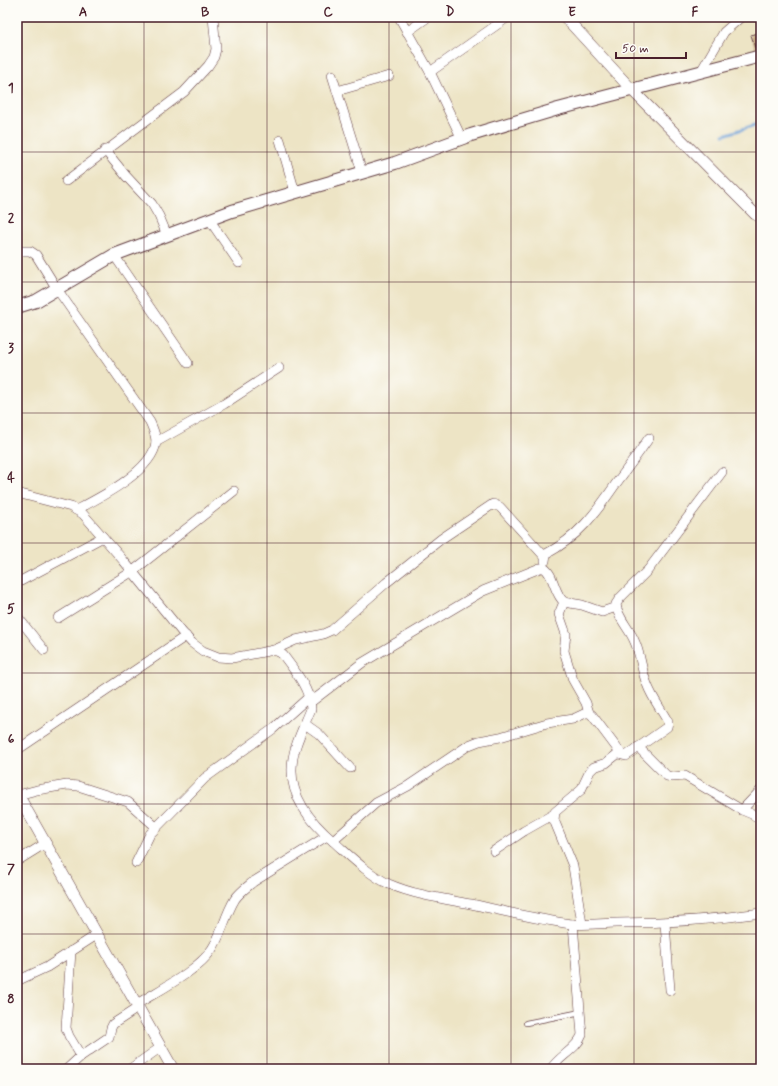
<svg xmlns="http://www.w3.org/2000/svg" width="778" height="1086" font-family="Mynerve,sans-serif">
<defs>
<pattern id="building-cross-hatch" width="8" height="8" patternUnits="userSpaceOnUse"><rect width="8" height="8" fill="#c5a278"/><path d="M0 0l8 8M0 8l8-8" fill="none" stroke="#a28363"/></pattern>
</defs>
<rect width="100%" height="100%" fill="#fdfcf7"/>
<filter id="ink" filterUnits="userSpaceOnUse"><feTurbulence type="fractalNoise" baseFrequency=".025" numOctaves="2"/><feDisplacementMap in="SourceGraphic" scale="8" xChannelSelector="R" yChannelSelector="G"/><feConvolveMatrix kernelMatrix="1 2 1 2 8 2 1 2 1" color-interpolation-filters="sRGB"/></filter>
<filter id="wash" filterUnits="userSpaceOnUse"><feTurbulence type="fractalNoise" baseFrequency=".012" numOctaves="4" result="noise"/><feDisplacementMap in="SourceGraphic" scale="16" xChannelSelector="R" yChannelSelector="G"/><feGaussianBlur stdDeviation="0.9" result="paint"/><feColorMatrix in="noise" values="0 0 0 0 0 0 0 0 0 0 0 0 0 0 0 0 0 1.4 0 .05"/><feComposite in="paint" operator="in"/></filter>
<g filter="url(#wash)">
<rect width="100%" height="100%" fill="#ede4c5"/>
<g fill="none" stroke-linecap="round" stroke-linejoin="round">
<path stroke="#679dd4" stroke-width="3" d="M724 135 758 124 761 113"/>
</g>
<g id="blocks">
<path fill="url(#building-cross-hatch)" d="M761 32V49L756 50 751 35Z"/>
</g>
</g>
<g filter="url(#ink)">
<use href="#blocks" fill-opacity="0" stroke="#623d42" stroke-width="1"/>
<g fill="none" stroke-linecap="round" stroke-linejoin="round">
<defs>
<path id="service" d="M526 1023 581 1012"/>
<g id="minor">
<path d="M399 17 430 72 462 139"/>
<path d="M407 32 428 17"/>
<path d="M430 72 508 17"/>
<path d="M700 73 724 32 741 17"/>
<path d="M332 75 362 172"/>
<path d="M337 91 389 76"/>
<path d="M280 140 295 192"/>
<path d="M105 150 126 176 152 204 159 216 167 235"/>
<path d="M66 181 184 92 208 66 214 57 216 49 213 17"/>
<path d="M209 219 239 263"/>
<path d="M17 251H30L36 255 57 289 150 422C153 429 156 435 156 442 153 471 99 498 76 510"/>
<path d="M114 255 188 363"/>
<path d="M156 442 224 404 279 368"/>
<path d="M17 493 71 507 83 514 123 560 181 631 192 643 203 651 218 657 232 658 274 650 279 652 283 655C295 671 310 689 311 709 303 729 291 750 292 772 292 800 314 825 334 842 351 857 368 874 389 884 414 895 444 899 471 904 503 911 539 920 572 924 585 926 603 923 617 923 665 923 713 920 761 913"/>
<path d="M545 561 546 554C578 537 595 514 615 485 627 469 638 454 649 438"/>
<path d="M17 583 103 537"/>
<path d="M564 602 559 614 566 634 564 651 573 680 586 703 589 713"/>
<path d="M17 616 44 650"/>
<path d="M58 618 133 571 234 491"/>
<path d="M274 650 296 640 323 634 332 630 386 583 441 539 493 504 500 507 545 557"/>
<path d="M311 702 362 663 483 591 540 568H544C554 574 554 594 564 602L582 605 602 612 616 607"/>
<path d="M305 724 319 734 350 768"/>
<path d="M638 747 667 776 672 777 685 776 742 810 754 815 761 820"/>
<path d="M17 750 186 636"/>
<path d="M18 795 37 790 67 785 78 786 128 802 156 827"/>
<path d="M742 810 761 790"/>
<path d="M333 841 376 803 408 786 469 745 479 741 500 737 547 723 573 719 588 712 592 715 622 755 626 756 667 727 668 722C661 709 652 698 647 684 641 670 641 654 634 640 629 628 617 617 616 604L620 598 648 570 722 472"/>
<path d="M494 851 524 831 554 814"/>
<path d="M17 861 46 843"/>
<path d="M136 863 150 834 205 778 273 729 310 696"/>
<path d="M665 923 670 990"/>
<path d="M582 924 573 866 554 820 555 812 581 790 590 771 594 767 606 763 620 752"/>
<path d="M71 951 66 1028 69 1036 81 1056"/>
<path d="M17 981 47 967 98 934"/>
<path d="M137 1004C159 990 198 971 212 949 222 934 225 915 235 899 240 892 247 887 253 882L327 836"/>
<path d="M17 1065 20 1069"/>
<path d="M67 1069 81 1056 109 1037 111 1028 113 1024 139 1007"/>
<path d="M130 1069 161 1047"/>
<path d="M551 1069C559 1056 577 1049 582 1035L573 924"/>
<path d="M757 1069 761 1067"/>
</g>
<g id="tertiary">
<path d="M565 17 632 90 755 214 761 217"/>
<path d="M17 793 173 1069"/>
</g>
<path id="secondary" d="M17 307 36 301 114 255 232 211 395 163 471 135 558 109 761 56"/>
</defs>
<use href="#service" stroke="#623d42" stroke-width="6"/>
<use href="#minor" stroke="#623d42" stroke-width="10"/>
<use href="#tertiary" stroke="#623d42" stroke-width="12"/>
<use href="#secondary" stroke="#623d42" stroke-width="14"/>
<use href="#service" stroke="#fff" stroke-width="4.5"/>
<use href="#minor" stroke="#fff" stroke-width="9"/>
<use href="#tertiary" stroke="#fff" stroke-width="11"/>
<use href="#secondary" stroke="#fff" stroke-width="12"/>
</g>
</g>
<path fill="none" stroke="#4a1f2b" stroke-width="1" stroke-opacity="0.55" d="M144 17V1069M267 17V1069M389 17V1069M511 17V1069M634 17V1069M17 152H761M17 282H761M17 413H761M17 543H761M17 673H761M17 804H761M17 934H761"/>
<rect width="778" height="1086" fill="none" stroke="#fdfcf7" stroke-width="44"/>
<path d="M616 52v6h70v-6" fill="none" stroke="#4a1f2b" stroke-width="2"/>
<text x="622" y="52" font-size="12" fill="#4a1f2b" stroke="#fdfcf7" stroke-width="3" paint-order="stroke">50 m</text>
<rect x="22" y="22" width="734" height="1042" fill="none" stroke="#4a1f2b" stroke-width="1.5"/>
<g font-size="13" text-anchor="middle" font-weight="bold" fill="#4a1f2b">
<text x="83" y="16">A</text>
<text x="205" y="16">B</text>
<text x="328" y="16">C</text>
<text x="450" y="16">D</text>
<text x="572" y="16">E</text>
<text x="695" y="16">F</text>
<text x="11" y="92">1</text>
<text x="11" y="222">2</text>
<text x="11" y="352">3</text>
<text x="11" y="482">4</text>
<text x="11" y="613">5</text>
<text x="11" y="743">6</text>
<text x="11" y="873">7</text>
<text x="11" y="1003">8</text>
</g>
</svg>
